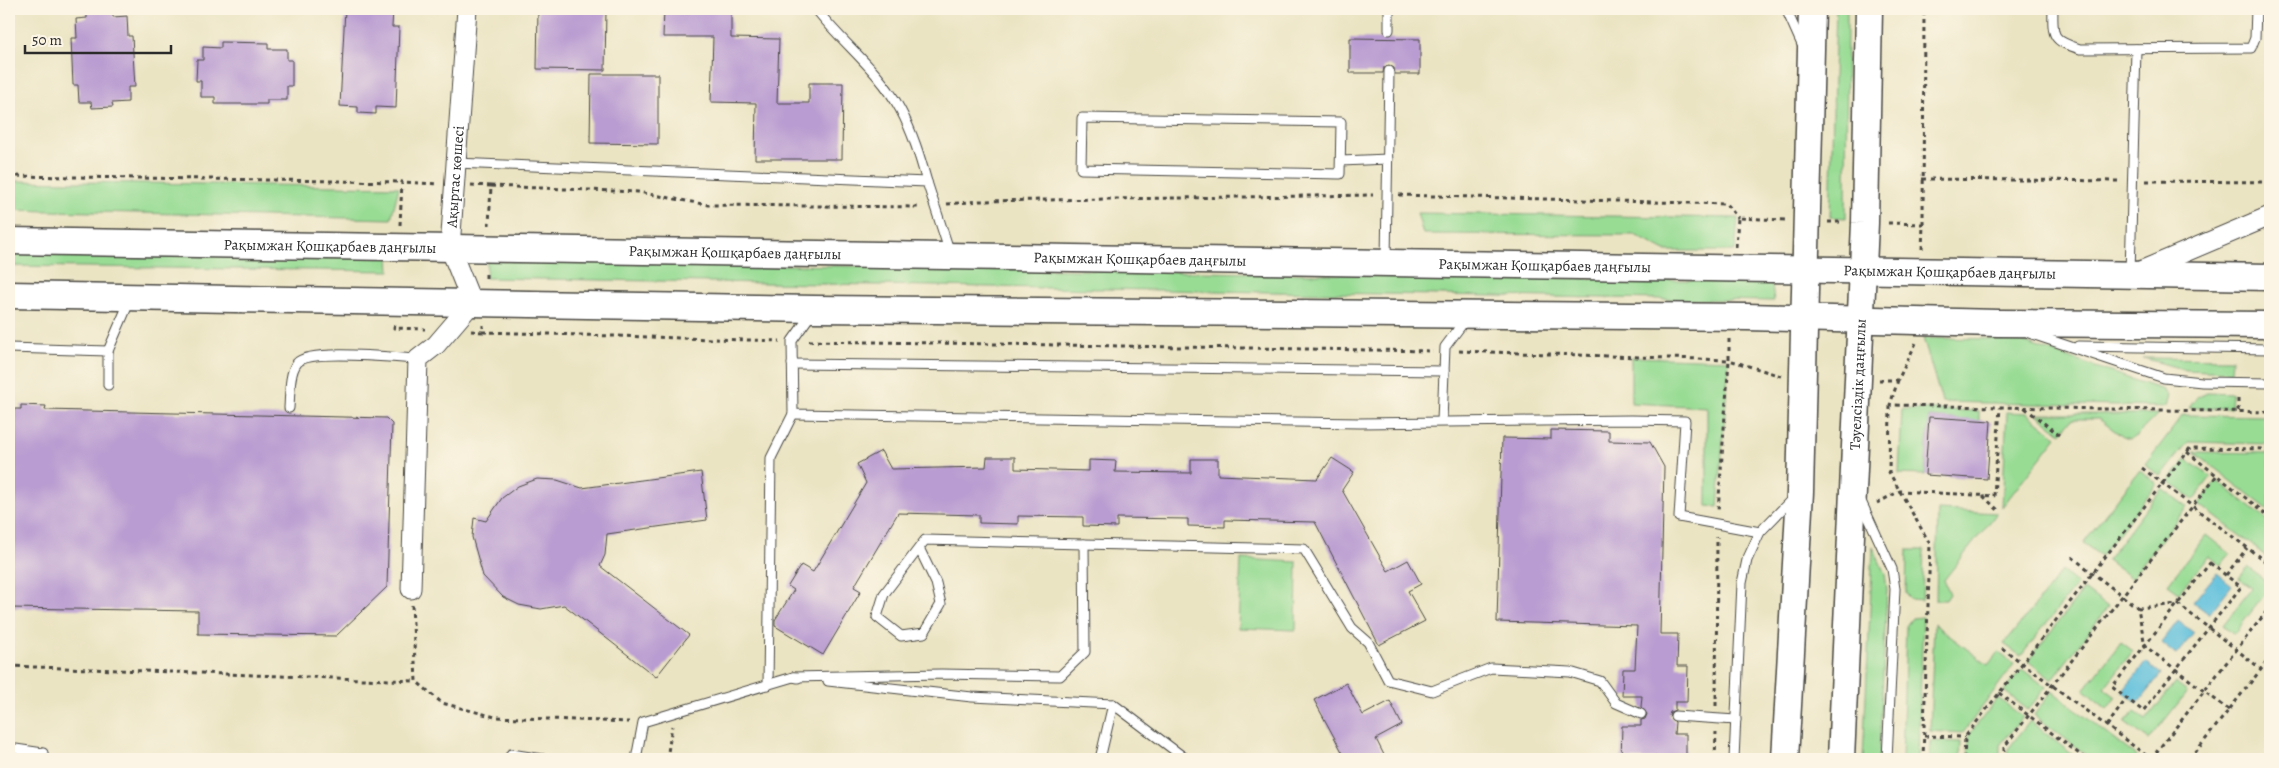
<svg xmlns="http://www.w3.org/2000/svg" width="2279" height="768" font-family="Alegreya,serif">
<rect width="100%" height="100%" fill="#fcf5e5"/>
<filter id="ink" filterUnits="userSpaceOnUse"><feTurbulence type="fractalNoise" baseFrequency=".02" numOctaves="2"/><feDisplacementMap in="SourceGraphic" scale="10" xChannelSelector="R" yChannelSelector="G"/><feConvolveMatrix kernelMatrix="1 2 1 2 8 2 1 2 1" color-interpolation-filters="sRGB"/></filter>
<filter id="wash" filterUnits="userSpaceOnUse"><feTurbulence type="fractalNoise" baseFrequency=".0096" numOctaves="4" result="noise"/><feDisplacementMap in="SourceGraphic" scale="20" xChannelSelector="R" yChannelSelector="G"/><feGaussianBlur stdDeviation="1.12" result="paint"/><feColorMatrix in="noise" values="0 0 0 0 0 0 0 0 0 0 0 0 0 0 0 0 0 1.4 0 .05"/><feComposite in="paint" operator="in"/></filter>
<g filter="url(#wash)">
<rect width="100%" height="100%" fill="#ebe4c3"/>
<g fill="#98dc94" stroke="#628460">
<path d="M1836 9H1847L1846 218 1830 217Z"/>
<path d="M9 181 399 187 391 219 9 210Z"/>
<path d="M1417 213 1738 218 1735 251H1665L1635 235 1423 234Z"/>
<path d="M9 251 389 257 390 271 9 266Z"/>
<path d="M487 260 1733 281 1772 284 1774 301 486 278Z"/>
<path d="M1923 338 1998 339 2022 342 2163 390 2168 396 2165 407 1942 402Z"/>
<path d="M1631 357 1729 360 1718 507 1707 506V407L1631 403Z"/>
<path d="M2143 358 2232 359 2231 372 2186 370Z"/>
<path d="M2207 392 2232 393 2231 408H2189L2197 397Z"/>
<path d="M1902 409 1979 411V421L1929 417 1925 475 1899 474Z"/>
<path d="M2007 412 2027 413 2057 437 2002 507Z"/>
<path d="M2037 414H2158L2136 436 2130 439 2123 437 2099 419H2072L2061 433Z"/>
<path d="M2183 415 2270 416V444L2188 442 2161 476 2145 465Z"/>
<path d="M2194 452 2270 453V511Z"/>
<path d="M2186 459 2211 477 2193 500 2169 481Z"/>
<path d="M2140 470 2157 484 2101 556 2083 543Z"/>
<path d="M2217 481 2270 522V559L2199 504Z"/>
<path d="M2162 488 2187 507 2131 578 2107 560Z"/>
<path d="M1938 510 1997 513 1944 580 1950 594 1946 600H1936Z"/>
<path d="M2206 535 2230 554 2221 565 2209 556 2179 592 2168 584Z"/>
<path d="M1873 547 1885 574 1887 589 1879 759H1863Z"/>
<path d="M1907 550H1924L1922 600 1911 599 1906 594Z"/>
<path d="M1241 559 1297 562 1296 630 1238 628Z"/>
<path d="M2248 567 2270 584V588L2234 634 2223 625 2252 588 2239 578Z"/>
<path d="M2062 571 2077 584 2021 656 2004 644Z"/>
<path d="M2084 589 2108 607 2052 680 2028 661Z"/>
<path d="M1923 617 1918 759H1902L1906 626 1912 618Z"/>
<path d="M1934 624 1988 665 1998 652 2014 664 1963 733 1930 731Z"/>
<path d="M2121 642 2133 651 2104 688 2116 697 2107 709 2084 690Z"/>
<path d="M2022 669 2046 687 2028 710 2004 691Z"/>
<path d="M2175 683 2187 692 2149 740 2125 722 2134 711 2146 720Z"/>
<path d="M2052 691 2140 759H2092L2034 715Z"/>
<path d="M1998 698 2023 717 2000 745V759H1968L1969 735Z"/>
<path d="M2030 721 2078 759H2007L2008 749Z"/>
<path d="M1930 741 1961 742 1960 759H1930Z"/>
</g>
<g fill="#5ec0dc" stroke="#447684">
<path d="M2217 573 2232 585 2209 614 2193 602Z"/>
<path d="M2178 621 2194 633 2176 655 2161 643Z"/>
<path d="M2146 662 2161 674 2138 703 2123 691Z"/>
</g>
<g id="blocks">
<g fill="#b99cd1">
<path d="M345 9H393L392 27H399L396 108 376 107V114L358 113V107L340 106Z"/>
<path d="M538 9H606L605 70 537 69Z"/>
<path d="M664 9H731V38L779 39 777 103H809V83H843L842 159H755L756 103 711 102 713 37H663Z"/>
<path d="M113 12V17L127 16 128 36H132L135 87H128V102L112 103 113 107 92 108 91 102H79L78 85H73L71 38H77L76 19 87 18V13Z"/>
<path d="M1350 38 1420 39V74H1395L1394 68 1389 65 1384 67 1383 73H1350Z"/>
<path d="M221 42 268 43V49H287V60H292V86H287V100H267V104H215V97H201V81H196L197 60H203V47L221 48Z"/>
<path d="M591 74H658V144L590 143Z"/>
<path d="M21 405 46 406 45 410 386 418 392 424 387 587 336 636 198 634V611L9 608V409H21Z"/>
<path d="M1929 417 1991 421 1987 479 1925 475Z"/>
<path d="M1551 430 1609 431V441L1650 442 1664 467 1660 634H1678L1677 666H1688L1687 702H1675V710L1670 712 1669 716 1675 722 1674 734H1686V759H1621L1622 726H1641V720L1645 719 1647 714 1641 707 1642 696H1622L1623 669H1635L1637 626 1497 622 1502 438 1551 439Z"/>
<path d="M881 451 891 469 986 467 987 457H1015V469L1089 471V460L1116 461 1115 472 1191 473V459H1218V475L1317 479 1332 458 1354 472 1342 490 1388 571 1408 560 1421 584 1408 591 1425 621 1379 645 1315 522 1225 520V527L1188 526V519L1117 518V527L1083 526V517L1018 516V524L979 523V515L898 513 854 587 861 591 823 655 775 626V620L794 590 788 586 801 565 813 572 866 483 857 464Z"/>
<path d="M701 472 707 520 607 534 605 555 600 566 689 635 656 677 564 605 541 609 519 605 503 597 483 576 472 537 474 518 486 521 502 498 518 486 537 479 557 480 582 488Z"/>
<path d="M1346 683 1363 715 1390 701 1402 725 1376 739 1386 759H1346L1314 700Z"/>
</g>
</g>
</g>
<g filter="url(#ink)">
<use href="#blocks" fill-opacity="0" stroke="#484742" stroke-width="1"/>
<g fill="none" stroke-linecap="round" stroke-linejoin="round">
<defs>
<g id="lane">
<path d="M816 9C842 43 880 71 900 109 913 133 920 157 927 182"/>
<path d="M1786 9 1803 47"/>
<path d="M2053 9C2052 37 2053 41 2080 49L2251 48 2255 38 2256 9"/>
<path d="M1389 30V9"/>
<path d="M1082 118 1341 122 1340 174 1081 169Z"/>
<path d="M1341 161 1388 159"/>
<path d="M456 163 927 182 950 253"/>
<path d="M1386 260 1389 71"/>
<path d="M2130 274 2136 49"/>
<path d="M812 313 792 341 793 414 1360 423 1631 420 1685 421 1679 517 1760 532"/>
<path d="M2029 333 2164 378 2202 382 2270 383"/>
<path d="M2078 346 2270 349"/>
<path d="M9 348 108 351"/>
<path d="M792 364 1444 371"/>
<path d="M108 385V351L130 300"/>
<path d="M289 408C290 395 289 373 297 363 308 348 397 358 418 359"/>
<path d="M1442 421 1445 347 1466 319"/>
<path d="M1860 499 1892 569 1895 589 1887 759"/>
<path d="M1084 544 1304 549 1352 628 1368 642 1388 680 1432 691 1491 668 1570 672 1600 681 1616 703 1641 714"/>
<path d="M793 677 941 674 1060 676 1085 652 1084 544 925 540 884 594 877 617 901 636 924 633 941 604 936 583 919 548"/>
<path d="M828 681 972 697 1113 704 1186 759"/>
<path d="M768 685 771 458 793 414"/>
<path d="M1675 716 1736 720"/>
<path d="M9 748 43 753 44 759"/>
<path d="M509 759 511 754 543 759"/>
<path d="M636 759 643 722 793 677 798 678"/>
<path d="M1100 759 1113 704"/>
<path d="M1734 759 1742 583 1747 560 1760 532 1794 497"/>
</g>
<g id="street">
<path d="M2138 272 2270 216"/>
<path id="s1" d="M411 589 418 359 436 345 472 303 450 248 467 9"/>
</g>
<g id="secondary">
<path id="s2" d="M9 241 2270 277"/>
<path d="M9 295 815 309 1747 317 1998 323 2270 325"/>
<path d="M1785 759 1800 492 1812 9"/>
<path id="s3" d="M1841 759 1865 223 1869 9"/>
</g>
</defs>
<use href="#lane" stroke="#484742" stroke-width="11"/>
<use href="#street" stroke="#484742" stroke-width="21"/>
<use href="#secondary" stroke="#484742" stroke-width="29"/>
<g stroke="#484742" stroke-width="3" stroke-dasharray="4 4" stroke-linecap="butt">
<path d="M9 176 402 182"/>
<path d="M1922 179 2120 181"/>
<path d="M2146 181 2270 182"/>
<path d="M471 185 491 186 489 225"/>
<path d="M491 186 638 192 708 205 921 207"/>
<path d="M1399 195 1726 204 1738 218"/>
<path d="M947 204 980 201 1373 195"/>
<path d="M1828 222H1842"/>
<path d="M1888 223 1923 224 1922 250"/>
<path d="M1923 224 1924 9"/>
<path d="M400 225 402 182 438 184"/>
<path d="M1736 247 1738 218 1785 220"/>
<path d="M486 278V271"/>
<path d="M395 325 394 328 425 329"/>
<path d="M471 331 483 332V325"/>
<path d="M483 332 780 341"/>
<path d="M1729 339V360L1781 376"/>
<path d="M809 341 1433 351"/>
<path d="M1459 351 1729 360 1718 511"/>
<path d="M1879 380H1898L1916 343"/>
<path d="M1898 380 1890 405 2270 412"/>
<path d="M1890 406 1889 472 1930 544 1923 759"/>
<path d="M2025 408 2059 435"/>
<path d="M2238 411V397"/>
<path d="M2187 452 2270 517"/>
<path d="M2142 468 2270 565"/>
<path d="M1983 496 1999 511"/>
<path d="M1877 503 1900 491 1994 496 2000 407"/>
<path d="M2072 557 2138 608"/>
<path d="M2210 563 2241 587 2143 711 2112 687Z"/>
<path d="M2226 575 2247 548"/>
<path d="M412 605 416 681 442 703 495 717 629 722"/>
<path d="M2002 648 2151 759"/>
<path d="M9 666 416 681"/>
<path d="M1999 693 2086 759"/>
<path d="M1716 706 1717 537"/>
<path d="M2229 710 2145 646 2138 608 2178 604 2261 669"/>
<path d="M2107 726 2127 698"/>
<path d="M1924 736 1965 737"/>
<path d="M667 759 672 726"/>
<path d="M1715 759 1716 732"/>
<path d="M1964 759 1965 737 2190 448 2270 449"/>
<path d="M2004 759V747L2217 475"/>
<path d="M2151 759 2270 607"/>
<path d="M2190 759 2270 658"/>
</g>
<use href="#lane" stroke="#fff" stroke-width="9"/>
<use href="#street" stroke="#fff" stroke-width="19"/>
<use href="#secondary" stroke="#fff" stroke-width="26"/>
</g>
</g>
<g text-anchor="middle" dominant-baseline="central" stroke-width="4.5" stroke-linejoin="round" paint-order="stroke">
<g font-size="15" fill="#2b2b2b" stroke="#fcf5e5">
<text stroke="none"><textPath href="#s1" startOffset="439">Ақыртас көшесі</textPath></text>
<text stroke="none"><textPath href="#s2" startOffset="321">Рақымжан Қошқарбаев даңғылы</textPath></text>
<text stroke="none"><textPath href="#s2" startOffset="726">Рақымжан Қошқарбаев даңғылы</textPath></text>
<text stroke="none"><textPath href="#s2" startOffset="1131">Рақымжан Қошқарбаев даңғылы</textPath></text>
<text stroke="none"><textPath href="#s2" startOffset="1536">Рақымжан Қошқарбаев даңғылы</textPath></text>
<text stroke="none"><textPath href="#s2" startOffset="1941">Рақымжан Қошқарбаев даңғылы</textPath></text>
<text stroke="none"><textPath href="#s3" startOffset="375">Тәуелсіздік даңғылы</textPath></text>
</g>
</g>
<rect width="2279" height="768" fill="none" stroke="#fcf5e5" stroke-width="30"/>
<path d="M25 45v8h146v-8" fill="none" stroke="#2b2b2b" stroke-width="2.5"/>
<text x="32" y="45" font-size="15" fill="#2b2b2b" stroke="#fcf5e5" stroke-width="4" paint-order="stroke">50 m</text>
</svg>
